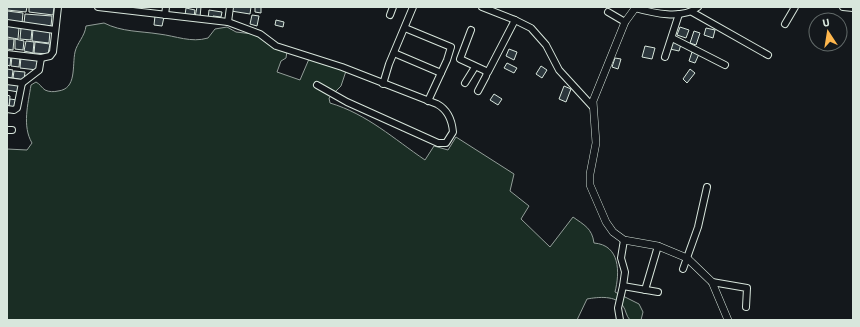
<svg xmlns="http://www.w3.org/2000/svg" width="860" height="327" font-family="'Source Sans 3',sans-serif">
<rect width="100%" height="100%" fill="#14181c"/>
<path fill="#1a2d24" stroke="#939e99" d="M104 23C122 32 140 31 159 34 176 36 191 43 208 38L215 29 227 27 236 32 253 34 287 51 286 58 281 61 277 72 300 80 309 59 346 71 341 86 329 98 330 103C367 114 394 139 425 160L434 146 448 150 456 137 514 174 510 191 529 206 521 219 550 247 573 217C584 225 592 228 594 243 620 245 620 272 615 292L639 304 643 312 641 320H630C626 316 626 310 623 306 616 295 598 297 587 299L577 320H7V149L27 150 32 143C22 126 28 104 31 85L36 82C40 84 42 88 45 90 49 92 54 92 58 91 77 89 72 66 75 52 77 43 85 36 86 26Z"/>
<g fill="#2c363c" stroke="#d8e6dc">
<path d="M7 7H27L26 12 7 10Z"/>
<path d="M29 7H54L53 15 29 12Z"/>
<path d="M197 7H201L200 17H195Z"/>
<path d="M232 7H251L250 14 231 11Z"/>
<path d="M255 7H261V13L255 12Z"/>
<path d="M186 8 195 10 194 16 185 15Z"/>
<path d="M209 10 222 12 221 17 213 16V19H208Z"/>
<path d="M7 11 23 13 22 23 7 20Z"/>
<path d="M25 14 52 16 51 26 24 23Z"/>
<path d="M252 15 259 16 257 26 250 24Z"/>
<path d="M155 16 164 17 162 26 154 25Z"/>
<path d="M276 20 284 22 283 27 275 25Z"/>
<path d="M7 26 19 28 18 39 7 37Z"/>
<path d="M680 27 689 30 686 38 677 35Z"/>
<path d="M21 28 32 29 31 40 20 39Z"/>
<path d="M706 28 715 30 713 38 704 35Z"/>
<path d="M33 29 50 31 49 43 32 41Z"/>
<path d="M694 31 700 33 696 45 690 43Z"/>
<path d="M7 39H14L13 50 7 49Z"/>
<path d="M15 39 24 41 23 50 15 49Z"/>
<path d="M26 41 34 42 33 53 24 51Z"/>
<path d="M672 41 681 44 679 51 670 49Z"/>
<path d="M35 42 50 44 48 54 34 53Z"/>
<path d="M645 46 655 48 652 59 642 57Z"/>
<path d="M509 49 517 52 514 60 506 56Z"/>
<path d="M692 52 699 54 695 63 689 61Z"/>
<path d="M7 55H11L10 66 7 65Z"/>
<path d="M12 56 20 57 19 67 11 66Z"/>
<path d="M21 57 39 59 37 70 20 68Z"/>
<path d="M615 58 621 59 618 69 612 67Z"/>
<path d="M507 63 517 68 514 73 504 68Z"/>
<path d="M541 66 547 70 542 78 536 74Z"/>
<path d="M7 69 13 70 12 78 7 77Z"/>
<path d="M690 69 695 73 687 83 683 79Z"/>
<path d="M14 71 25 72 24 80 13 78Z"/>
<path d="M7 83 19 84 18 92 7 90Z"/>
<path d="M564 86 571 89 566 102 559 99Z"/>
<path d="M494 94 502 99 498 105 490 100Z"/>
<path d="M7 95 10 96 9 107H7Z"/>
<path d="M10 99 17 100 16 108 9 107Z"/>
</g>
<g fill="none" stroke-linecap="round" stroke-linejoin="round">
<defs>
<g id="minor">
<path d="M98 7 228 22 260 34 276 46 342 67 437 104C448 110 452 120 453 132L446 143H438L347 102 317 85"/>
<path d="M482 7 515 20 531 28 546 45 559 70 592 106"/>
<path d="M843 7 853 8"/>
<path d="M635 8C653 13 682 20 698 7"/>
<path d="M608 12 625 22"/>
<path d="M692 12 768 55"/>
<path d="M165 15 166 7"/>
<path d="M390 15 393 7"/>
<path d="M228 22 230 7"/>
<path d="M7 23 55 30"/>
<path d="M785 24 795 7"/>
<path d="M405 28 451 47 447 60 428 101"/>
<path d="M471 30 460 59 488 72 515 20"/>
<path d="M672 38 725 65"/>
<path d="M394 53 441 73"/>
<path d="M7 54 41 58 50 56 53 52 58 7"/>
<path d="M665 57 679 14"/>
<path d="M7 81 22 83"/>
<path d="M22 83 39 70 41 58"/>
<path d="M465 83 475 67"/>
<path d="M383 84 389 64 413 7"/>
<path d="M478 91 486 76 487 72"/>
<path d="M7 109 14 110 17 108 22 83"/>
<path d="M7 130H12"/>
<path d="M624 240 621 258 625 272 623 286 658 292"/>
<path d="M683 269 698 227 707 187"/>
<path d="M712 282 747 288 746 307"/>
<path d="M645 290 658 246"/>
<path d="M620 320 618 308 623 286"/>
</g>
<path id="tertiary" d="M636 7 625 22 593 101 596 143 590 174V185L606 222 613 232 624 240 658 246 687 258 712 282 728 320"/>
</defs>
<use href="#minor" stroke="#d8e6dc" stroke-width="8"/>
<use href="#tertiary" stroke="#d8e6dc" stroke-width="8"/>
<use href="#minor" stroke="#14181c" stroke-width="6"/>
<use href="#tertiary" stroke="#14181c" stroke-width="7"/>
</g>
<rect width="860" height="327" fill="none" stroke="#d8e6dc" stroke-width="16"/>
<g transform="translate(828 32) rotate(348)"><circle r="19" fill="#14181c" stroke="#626a69"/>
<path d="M0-3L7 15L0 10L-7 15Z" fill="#ffb74d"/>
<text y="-6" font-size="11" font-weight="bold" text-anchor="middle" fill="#d8e6dc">U</text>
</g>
</svg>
